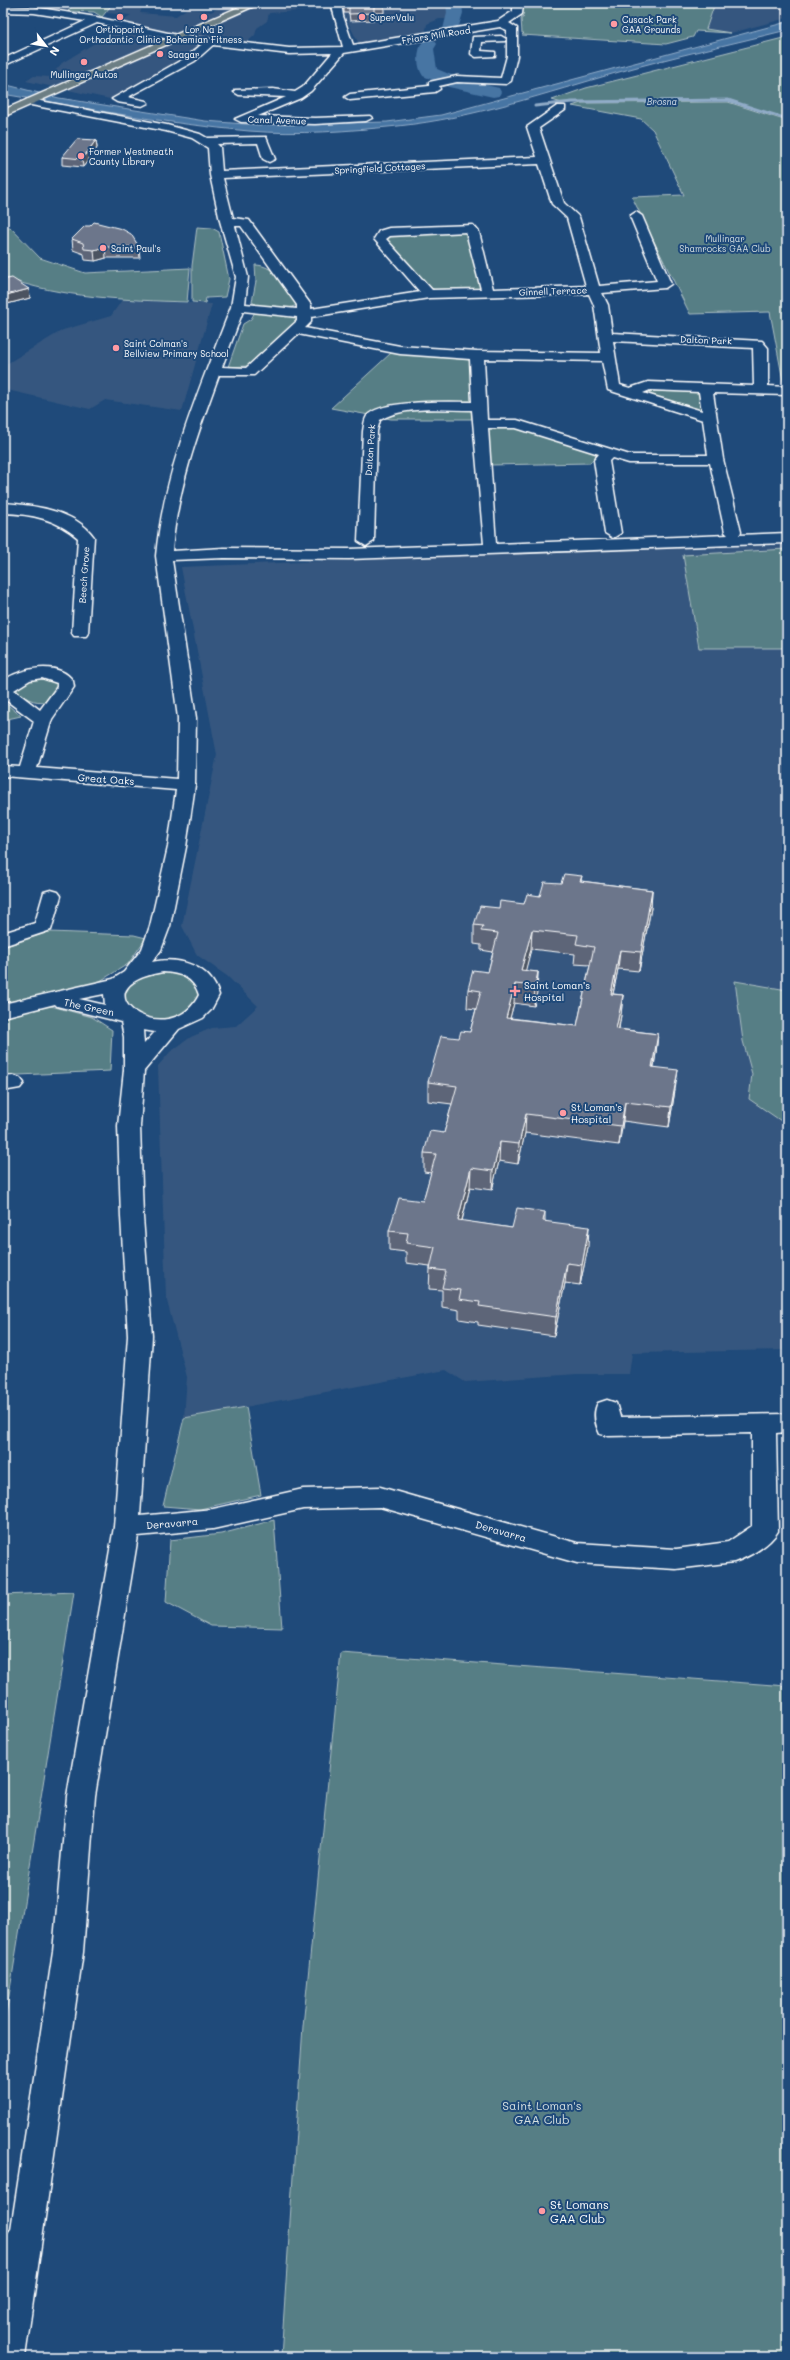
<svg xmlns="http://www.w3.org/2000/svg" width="790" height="2360" font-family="Mali,sans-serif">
<rect width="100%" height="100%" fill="#1f4a7a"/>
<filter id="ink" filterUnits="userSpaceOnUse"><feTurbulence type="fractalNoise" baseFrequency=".025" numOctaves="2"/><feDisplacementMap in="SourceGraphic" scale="8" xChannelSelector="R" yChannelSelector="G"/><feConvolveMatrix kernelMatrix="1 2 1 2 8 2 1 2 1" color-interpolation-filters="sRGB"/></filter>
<g filter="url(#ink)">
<g fill="#36577f">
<path d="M3 3H75L68 11 3 7Z"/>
<path d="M112 3 143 5 140 13 176 16 188 8 211 12 224 5H201L202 3H450L452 19H439L427 24 425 34 359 44 341 8 269 13 267 21 257 28 255 35 244 45 208 41 189 58 110 99 26 81 34 76 50 77 62 63 126 24 120 22 131 15 106 13Z"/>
<path d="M715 3H787V18L731 33 706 29Z"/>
<path d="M122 300 212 304 182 411 105 400 90 409 3 389V366L63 330 111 316Z"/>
<path d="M787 545V1350L632 1353 629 1374H577L465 1382 446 1370 184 1418 187 1377 166 1297 158 1066 170 1052 191 1037 212 1028 236 1026 258 1006 227 976 197 955 182 926 217 755 181 567 494 554Z"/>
</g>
<g fill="#577e85" stroke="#abbec2">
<path d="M75 3H113L102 17 94 12 68 11Z"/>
<path d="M523 3H715L706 29 731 33 696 31 693 37 666 44 522 35 524 33H522L521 19 524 17H521Z"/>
<path d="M787 37V119L728 100 562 103 552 100 586 88Z"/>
<path d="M728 102 787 121V385L784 386 770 312 690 314 632 197 684 195 653 130 641 119 572 106 581 103Z"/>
<path d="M10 227 40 258 85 273 190 268 187 302C126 300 61 298 3 277V228Z"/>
<path d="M197 227 212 228 219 232 229 279 225 297 206 298 205 303 192 302V266Z"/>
<path d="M457 230 470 234 482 287C469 292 444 295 431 288L386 238 390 234Z"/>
<path d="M255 265C277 265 286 289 297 305L289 308 257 307V305L252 302 256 281Z"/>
<path d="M255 312 294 316 300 321 248 366 228 367 243 324 251 319Z"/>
<path d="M391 353 471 360 472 419H391L331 408Z"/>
<path d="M648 391 708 392 710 413 642 395Z"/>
<path d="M487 427H516L597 454 590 463 491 465Z"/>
<path d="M787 549V648H699L683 555Z"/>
<path d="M40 678 60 683 52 700C39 704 27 701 17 691L18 687 26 681Z"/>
<path d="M3 701 21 716 3 720Z"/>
<path d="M49 932 134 935 146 938 128 964 95 984 36 1002 92 1017 112 1030 110 1071 18 1075 3 1074V947Z"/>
<path d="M165 970 189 976 201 990 195 1007C167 1023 156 1024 126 1012L122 988 129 980Z"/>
<path d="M735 981 787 990V1125L749 1099 752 1074 743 1041Z"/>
<path d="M246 1407 261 1495 200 1509 163 1506 184 1418Z"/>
<path d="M274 1520 282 1628 211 1626 166 1602 170 1540 221 1534Z"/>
<path d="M74 1592 3 2033V1595Z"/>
<path d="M341 1653 787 1686V2357H281L303 2026Z"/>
</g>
<path fill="#4774a3" stroke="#91acc8" d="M787 22V30C731 44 675 56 619 72 546 93 474 118 398 126 349 131 298 135 249 131 167 124 85 108 3 94V84L59 98 205 121 258 125 387 122 441 115Z"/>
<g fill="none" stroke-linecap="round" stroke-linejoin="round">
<path stroke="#91acc8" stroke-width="3" d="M535 106 572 102 728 100 787 119"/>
<g fill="#4774a3" fill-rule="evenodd">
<path d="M446 3H462L463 13 457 32H445L443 29 447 13Z"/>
<path d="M429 39 435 41 437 44 434 49 437 69 461 79 499 88 501 92 499 96 493 97 449 87 423 76C416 66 417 50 423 41Z"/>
</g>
<defs>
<g id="minor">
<path d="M331 3H341L343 16 353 45 498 21 513 11V3H523L522 14 509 23 517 28V56L511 81 506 84 457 82 439 86 440 89 435 92 350 100 345 97 350 94 429 86V82L457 76 501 78 507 56V30L500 27 344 53 311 91 301 98 258 116 315 118 370 116 372 118 366 121 315 124 241 122 235 119 286 97 239 95 234 92 235 90 273 89 295 92 303 87 332 53 289 54 213 45 195 61 128 97 146 101 148 103 142 106 117 102 112 99 187 57 202 44 177 41 97 23 3 66V59L85 21 34 13 3 12V6L34 7 96 17 177 35 289 48 343 47Z"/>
<path d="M501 36 506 39 505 41 482 42 481 51 495 52V56L476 57 471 54 473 37Z"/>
<path d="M30 99 167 125 200 134 207 138 266 137 275 159 269 162 263 159 258 143 217 144 220 147 222 171 537 157 527 127 557 106H565V110L539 128 564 203 579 217 599 286 657 281 630 216 636 212 642 216 671 284 665 288 602 293 608 305 612 333 762 341 768 348V386L787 387V395L713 393 723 459 741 532 739 535 787 533V543L349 559 224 558 172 560 196 718 195 785 186 847 170 926 161 950 152 962C179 956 211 966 219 995L211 1010 203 1018 179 1029 144 1071 140 1126 143 1217 152 1336 140 1516 213 1509 303 1489 380 1487 577 1543 676 1549 728 1542 752 1526V1433L609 1436 600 1434C595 1424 593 1412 598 1403L607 1400 616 1403 620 1417 787 1414V1432L776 1433 778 1531C770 1545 749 1557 734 1562L676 1569 577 1563 380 1507 303 1509 213 1529 138 1536 95 1796 83 1952 25 2357H3V2240L11 2229 53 1952 67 1796 114 1527 128 1336 121 1217 118 1126 124 1070V1037L121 1022 57 1006 55 1004 3 1017V1004L113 979 124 972 142 949 150 926 168 847 176 790 3 776V766L20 767 34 721 3 698V681C20 668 59 660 73 681L74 687 52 719 37 768 177 779 178 718 156 556C164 469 200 388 231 307L236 277 220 221 210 175 208 148 192 138 166 131 26 104V100ZM539 164 552 204 567 218 586 286 493 289 479 232 473 225 389 228 379 231 374 239 420 292 311 309V305L249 220 233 218 223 178ZM235 226H241L297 305V309L245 304 248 277ZM466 232 481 289 432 290 386 239 390 236ZM589 294 594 305 601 353 477 351 400 346 305 328 311 322V317L429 298ZM243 311 297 317V321L246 368 222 367ZM298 334 400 354 470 359 472 402C451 402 380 399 367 416 364 420 364 427 363 431L358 541 366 546 374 541 377 431 380 420C405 405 444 410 472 410L484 544 349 549 224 548 172 551C177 490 198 432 219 375H254ZM613 341 753 348 754 386 648 382 630 388 620 385ZM484 359 602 361 608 390 703 420 708 455H630L517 420H487ZM650 390 699 392 702 411 643 393ZM488 428H516L599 454 594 460 605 533 613 538 621 533 609 461 612 458 629 463H710L725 532 728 535 496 544ZM42 678 57 683V687L40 710 14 690 30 680ZM163 972C180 973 194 977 199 995 169 1055 71 988 163 972ZM104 994 105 1005 79 999ZM143 1030 155 1032 144 1044Z"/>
<path d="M3 503C33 505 75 510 94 537L88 633 86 636H74L72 633 78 538C56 519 32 514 3 513Z"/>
<path d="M51 890 58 892 61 896 51 930 3 946V933L35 923 44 892Z"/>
<path d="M13 1076 20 1078 24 1083 20 1088 3 1091V1077Z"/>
</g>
<path id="major" d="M248 3H261L3 117V110Z"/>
</defs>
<use href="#minor" stroke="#fff" stroke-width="3"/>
<use href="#major" stroke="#fff" stroke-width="3"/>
<use href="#minor" fill="#1f4a7a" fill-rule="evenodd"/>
<use href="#major" fill="#6c7e84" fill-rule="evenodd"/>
</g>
<g fill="#5d6578" stroke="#fff" fill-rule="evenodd">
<path d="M344 3H384V13H374V20L350 21 349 13H344Z"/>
<path d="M96 140 97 148 83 167 62 165V157Z"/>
<path d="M72 239 139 247 140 258H106L95 261 85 260 84 254 73 250Z"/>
<path d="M3 280 29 289 30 298 7 304 3 301Z"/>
<path d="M582 876 581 881 652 890 651 908 639 971 618 969 613 994 623 995 621 1015 619 1029 658 1034 656 1053 654 1067 675 1090 669 1127 623 1121 619 1145 525 1133 518 1164 499 1161 492 1190 470 1187 462 1221 512 1228 545 1212V1221L588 1247 580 1285 565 1283 554 1336 478 1325V1322L459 1319V1310L442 1307V1290L429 1289 430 1269V1266L406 1263V1252L389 1250V1231L423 1201 431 1173 424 1172V1153L444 1133 452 1104 428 1101V1082L459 1038 470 1032 476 1009 467 1008 468 989 488 972 493 952 481 950V945L474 944V925L499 908 524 904 561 883ZM531 949 575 954 574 964 590 965 577 1026 510 1018 514 1003 534 1006 537 992 538 972 525 971Z"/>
</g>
<g fill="#4c5361" stroke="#fff">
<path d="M96 140 97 148 83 167 82 159Z"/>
<path d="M105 247 106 258 95 261 94 250Z"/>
<path d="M29 289 30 298 7 304 6 295Z"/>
<path d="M652 890 651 908 639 971 641 952Z"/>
<path d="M532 930 531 949 522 985 521 970Z"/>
<path d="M620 950 618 969 609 1013 611 994Z"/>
<path d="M538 972 537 992 534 1006 535 986Z"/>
<path d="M515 984 514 1003 505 1037 506 1018Z"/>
<path d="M623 995 621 1015 615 1048 616 1029Z"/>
<path d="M658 1034 656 1053 650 1086 652 1067Z"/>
<path d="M678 1070 675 1090 669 1127 671 1107Z"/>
<path d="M625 1102 623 1121 619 1145 621 1126Z"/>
<path d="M526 1114 525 1133 518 1164 519 1144Z"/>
<path d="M500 1142 499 1161 492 1190 493 1171Z"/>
<path d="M471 1168 470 1187 457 1240 458 1220Z"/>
<path d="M589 1227 588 1247 580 1285 582 1265Z"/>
<path d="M567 1263 565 1283 554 1336 556 1317Z"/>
</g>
<g fill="#6c768b" stroke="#fff" fill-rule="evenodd">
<path d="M344 3H384V6H374V13L349 14V6H344Z"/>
<path d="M77 139 96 140 82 159 62 157Z"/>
<path d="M94 222 122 229 131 234 139 247H105L94 250 84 249 83 243 72 239 85 226H90Z"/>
<path d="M12 278 29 289 6 295 3 293V280Z"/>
<path d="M564 874 582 876 580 881 652 890 641 952 620 950 611 994 623 995 616 1029 658 1034 652 1067 678 1070 671 1107 625 1102 621 1126 526 1114 519 1144 500 1142 493 1171 471 1168 458 1220 512 1228 517 1208 545 1212 543 1221 589 1227 582 1265 567 1263 556 1317 479 1306 480 1302 459 1299 461 1290 442 1288 446 1271 430 1269 435 1247 406 1243 408 1233 389 1231 399 1198 423 1201 436 1154 424 1153 430 1131 444 1133 457 1086 428 1082 441 1036 459 1038 461 1031 470 1032 481 991 468 989 473 970 488 972 498 933 481 931 483 926 474 925 480 906 499 908 500 901 524 904 527 894 540 896 544 882 561 883ZM532 930 578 935 576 944 594 947 577 1026 506 1018 515 984 535 986 538 972 521 970Z"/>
</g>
</g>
<g fill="#ff9aa2" stroke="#1f4a7a" stroke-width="1.5">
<circle cx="120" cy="17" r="4"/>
<circle cx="204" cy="17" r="4"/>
<circle cx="362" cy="17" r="4"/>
<circle cx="614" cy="24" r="4"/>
<circle cx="160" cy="54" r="4"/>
<circle cx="84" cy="62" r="4"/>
<circle cx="81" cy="156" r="4"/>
<circle cx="103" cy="248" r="4"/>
<circle cx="116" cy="348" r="4"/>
<path d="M513 985h4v4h4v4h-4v4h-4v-4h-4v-4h4z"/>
<circle cx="563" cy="1113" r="4"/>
<circle cx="542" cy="2211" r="4"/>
</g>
<g text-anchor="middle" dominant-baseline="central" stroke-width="4" stroke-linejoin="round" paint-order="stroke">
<g font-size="9" fill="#fff" stroke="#1f4a7a" text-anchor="start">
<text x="370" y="17">SuperValu</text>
<text x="622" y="19">Cusack Park<tspan x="622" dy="10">GAA Grounds</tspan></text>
<text x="120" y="29" text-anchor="middle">Orthopoint<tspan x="120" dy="10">Orthodontic Clinic</tspan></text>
<text x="204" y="29" text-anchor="middle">Lor Na B<tspan x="204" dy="10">Bohemian Fitness</tspan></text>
<text x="168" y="54">Saagar</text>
<text x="84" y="74" text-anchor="middle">Mullingar Autos</text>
<text x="89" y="151">Former Westmeath<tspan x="89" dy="10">County Library</tspan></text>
<text x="111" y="248">Saint Paul's</text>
<text x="124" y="343">Saint Colman's<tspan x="124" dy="10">Bellview Primary School</tspan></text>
</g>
<g font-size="9" fill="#fff" stroke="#1f4a7a">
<text transform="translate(436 35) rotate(-9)">Friars Mill Road</text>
<text transform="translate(277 120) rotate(2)">Canal Avenue</text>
<text transform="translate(380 168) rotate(-3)">Springfield Cottages</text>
<text transform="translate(553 291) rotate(-2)">Ginnell Terrace</text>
<text transform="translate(706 340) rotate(2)">Dalton Park</text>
<text transform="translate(370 450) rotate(-86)">Dalton Park</text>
<text transform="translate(84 575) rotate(-86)">Beech Grove</text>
</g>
<g font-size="9" font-style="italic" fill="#d1dce8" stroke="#1f4a7a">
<text x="662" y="101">Brosna</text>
</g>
<g font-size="9" fill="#d5dfe0" stroke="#1f4a7a">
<text x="725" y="238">Mullingar<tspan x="725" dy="10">Shamrocks GAA Club</tspan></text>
</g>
<g font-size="10" fill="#fff" stroke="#1f4a7a">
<text transform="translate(106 779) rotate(4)">Great Oaks</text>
<text transform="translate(89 1007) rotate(12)">The Green</text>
<text transform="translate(172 1523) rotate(-5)">Deravarra</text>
<text transform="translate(501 1531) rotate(16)">Deravarra</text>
</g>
<g font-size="10" fill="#fff" stroke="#1f4a7a" text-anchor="start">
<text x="524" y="985">Saint Loman's<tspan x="524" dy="12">Hospital</tspan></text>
<text x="571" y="1107">St Loman's<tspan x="571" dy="12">Hospital</tspan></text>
</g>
<g font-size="12" fill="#d5dfe0" stroke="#1f4a7a">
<text x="542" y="2105">Saint Loman's<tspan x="542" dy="14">GAA Club</tspan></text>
</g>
<g font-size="12" fill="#fff" stroke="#1f4a7a" text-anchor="start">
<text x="550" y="2204">St Lomans<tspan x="550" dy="14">GAA Club</tspan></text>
</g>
</g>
<rect width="790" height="2360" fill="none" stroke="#1f4a7a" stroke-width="16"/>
<rect x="8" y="8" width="774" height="2344" fill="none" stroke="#fff" stroke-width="1.5" filter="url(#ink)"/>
<g transform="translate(46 46) rotate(121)" stroke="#1f4a7a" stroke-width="3" paint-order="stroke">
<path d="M0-3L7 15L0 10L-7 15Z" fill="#ffffff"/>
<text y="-6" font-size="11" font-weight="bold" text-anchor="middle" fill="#ffffff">N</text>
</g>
</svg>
